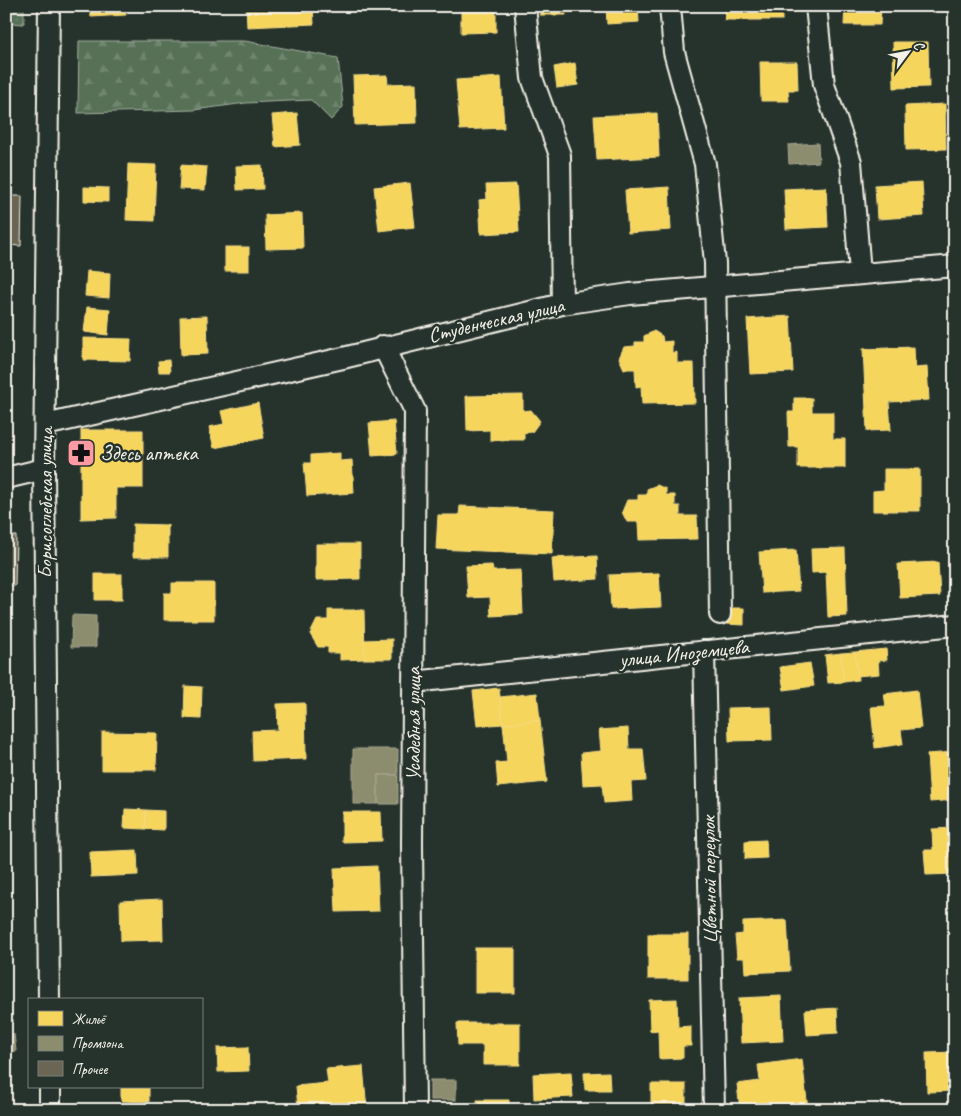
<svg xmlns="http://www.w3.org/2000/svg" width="961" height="1116" font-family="Caveat,sans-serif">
<defs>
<pattern id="forest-firs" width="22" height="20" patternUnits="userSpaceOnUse" patternTransform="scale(1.25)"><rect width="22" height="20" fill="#577157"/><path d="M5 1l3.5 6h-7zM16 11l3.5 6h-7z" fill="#70866f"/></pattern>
<pattern id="park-dots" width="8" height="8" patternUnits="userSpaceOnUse" patternTransform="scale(1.25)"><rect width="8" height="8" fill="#577157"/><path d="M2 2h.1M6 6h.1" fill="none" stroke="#70866f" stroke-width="1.8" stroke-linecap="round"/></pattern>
</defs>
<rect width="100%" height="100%" fill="#26332d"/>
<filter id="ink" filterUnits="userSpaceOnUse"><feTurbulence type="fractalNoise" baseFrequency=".02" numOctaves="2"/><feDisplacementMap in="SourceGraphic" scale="10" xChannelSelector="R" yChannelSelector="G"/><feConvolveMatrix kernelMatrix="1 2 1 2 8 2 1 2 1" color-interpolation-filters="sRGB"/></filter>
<g filter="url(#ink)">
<path fill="url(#forest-firs)" stroke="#a6b1a0" d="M79 41H245L338 58 343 107 331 120 311 100 246 103 194 110 78 113Z"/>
<path fill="url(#park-dots)" stroke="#a6b1a0" d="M6 6H24V24L6 23Z"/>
<g fill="#f6d55c" stroke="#f5dd86">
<path d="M90 6H132L125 7 126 15 91 17Z"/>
<path d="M246 6H313L314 24 247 27Z"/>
<path d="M461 6H496V32L461 33Z"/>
<path d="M540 6H565L566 15H540Z"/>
<path d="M606 6H638L639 22 607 24Z"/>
<rect x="725" y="6" width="57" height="14"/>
<path d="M845 6H881L880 25H844Z"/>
<path d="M893 42H928L929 87 894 88Z"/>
<path d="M760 62H797L798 90H788L789 101H761Z"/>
<path d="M575 63 578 85 557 88 554 67Z"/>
<path d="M387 75 388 84 416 83 417 123 355 125 353 76Z"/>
<path d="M501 77 504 128 460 130 456 80Z"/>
<path d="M945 104 946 149 906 150 905 106Z"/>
<path d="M297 113 300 145 275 147 272 115Z"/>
<path d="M657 113 659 157 597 160 594 116Z"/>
<path d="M128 164 156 165 154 221 126 220Z"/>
<path d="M181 165 207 167 205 190 179 189Z"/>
<path d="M262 165 263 189 237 190 236 166Z"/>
<path d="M922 182 924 216 877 219 875 185Z"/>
<path d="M410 183 415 227 379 231 374 187Z"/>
<path d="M516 184 519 232 481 234 479 200 487 199 486 185Z"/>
<path d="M84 187 108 188V202L84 201Z"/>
<path d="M669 187 671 230 628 233 625 190Z"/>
<path d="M826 187 828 227 786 229 784 189Z"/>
<path d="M302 213 303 248 266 249 265 215Z"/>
<rect x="225" y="247" width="24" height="24"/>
<path d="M87 271 110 273 109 298 85 296Z"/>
<path d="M87 307 110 309 108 335 84 332Z"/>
<path d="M207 316 208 354 181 355 180 317Z"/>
<path d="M790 316 793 372 750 374 747 319Z"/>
<path d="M654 331 662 336 663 342 672 341V353L677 352V363H694L695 403 642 404 641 386 636 387 635 369H624L619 358 624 347 635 346V342H644V336Z"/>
<path d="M83 338 131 339 130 361 83 360Z"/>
<path d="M914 347 915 368 927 367 929 400 889 402 891 430 867 431 863 349Z"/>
<path d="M169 360 170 372H159L158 361Z"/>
<path d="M523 395V411L531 410 540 421 532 432 524 433V440H490V430L467 431 466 396Z"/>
<path d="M794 398H812V412H833V439H845V468H798V447H789L788 412H794Z"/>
<path d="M258 403 264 438 214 448 209 427 224 424 221 411Z"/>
<path d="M394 421 397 454 372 456 369 423Z"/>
<path d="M81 430H143V488H116V518L81 519Z"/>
<path d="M340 453V461L352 460 354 493 307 496 304 463H311V455Z"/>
<path d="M884 469H920V511H873V491L884 490Z"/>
<path d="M657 485 666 489V495H675V506H680V516H697L698 539 639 540 638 522H627L622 512 627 500H638V495H647V489Z"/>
<path d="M460 506 554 510 552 554 436 549 438 515H459Z"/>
<path d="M133 524 168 525V557H133Z"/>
<path d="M316 544H360V579L316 580Z"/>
<path d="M845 548 847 616 828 617 826 572 812 573 811 549Z"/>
<path d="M796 550 799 591 762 593 759 552Z"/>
<path d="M597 556 598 579 554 582 552 558Z"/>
<path d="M938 562 940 596 900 598 898 564Z"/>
<path d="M492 565 493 571 521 570 523 614 491 616 490 597 468 598 466 566Z"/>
<path d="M659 573 661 607 611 609 609 575Z"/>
<rect x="95" y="574" width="27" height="26"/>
<path d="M172 583H214V620H164V593H172Z"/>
<path d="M726 608H744V625L726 624Z"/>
<path d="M328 610H364L365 659 340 660V653H328V647H318L310 634 317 620H328Z"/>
<path d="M392 639V659H365L364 640Z"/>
<path d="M886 649 887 660 878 661 879 674 857 676 855 652Z"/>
<path d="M855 652 858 680 844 682 841 653Z"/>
<path d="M841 653 844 682 828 683 825 655Z"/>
<path d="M810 663 814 686 784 690 780 667Z"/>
<path d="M185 686 202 687 201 719 184 718Z"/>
<path d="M499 688 503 724 477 726 473 691Z"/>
<path d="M917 690 921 728 901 730 903 744 875 748 871 707 886 706 884 694Z"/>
<path d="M537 693 540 720 503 724 500 697Z"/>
<path d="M305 703 306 759 253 761 252 731 278 730 277 704Z"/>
<path d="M771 707 772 740 729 741 728 708Z"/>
<path d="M540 720 547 782 498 787 496 763 507 762 503 724Z"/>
<path d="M628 728 629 749H643L646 781 631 782 632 801 604 803 602 784 583 785 581 753 601 751 599 730Z"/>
<path d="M102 732 157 733 156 770H102Z"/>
<path d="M955 752V800L930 802 927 754Z"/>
<path d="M125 809 146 810 145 829 124 828Z"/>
<path d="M146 810 164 811V830L145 829Z"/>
<path d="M342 812H381L382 841 342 842Z"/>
<path d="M955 828V874L926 875 924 850H933L932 829Z"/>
<path d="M766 840 767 858 745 859V841Z"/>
<path d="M137 850 138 875 91 877 90 852Z"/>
<path d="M377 866 379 911 336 912 334 868Z"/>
<path d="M162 899 163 940 121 941 120 901Z"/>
<path d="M787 920 790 971 745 973 744 958H737L735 935 743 934V922Z"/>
<rect x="648" y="934" width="40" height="45"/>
<rect x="475" y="948" width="40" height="45"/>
<path d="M781 996 783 1041 741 1043 739 998Z"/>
<path d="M677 999 678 1027 691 1026V1046H683V1058L659 1059 658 1030 650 1031 649 1000Z"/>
<path d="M837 1008 838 1033 807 1035 805 1010Z"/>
<path d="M457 1023H520V1065H483V1045H458Z"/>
<path d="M248 1047 249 1071 218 1072 217 1048Z"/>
<path d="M955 1052V1091L927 1092 926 1053Z"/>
<path d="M802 1059 808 1109 740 1110 737 1084 760 1081 758 1065Z"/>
<path d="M363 1066 367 1110H318V1106L298 1108 296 1086 328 1083 326 1069Z"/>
<path d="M571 1072 573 1097 534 1099 533 1074Z"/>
<path d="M609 1072 610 1090H585L584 1073Z"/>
<rect x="651" y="1084" width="35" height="26"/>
<path d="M121 1087H149V1102L121 1101Z"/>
<path d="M477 1100H509V1110H465H477Z"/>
</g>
<g fill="#8c8c6e" stroke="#abaa93">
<path d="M818 143 819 162 789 164 788 145Z"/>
<path d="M72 615 96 616V647H71Z"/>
<path d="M353 749H398V775H378V804H353Z"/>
<rect x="378" y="775" width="20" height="29"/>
<path d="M14 1034 16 1051 6 1052V1035Z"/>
<rect x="430" y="1080" width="26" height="20"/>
</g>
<g fill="#6b6553" stroke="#f4f1e8">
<path d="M6 196H22L21 246 6 245Z"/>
<path d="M6 536H16L15 586H6Z"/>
<path d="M6 605 8 649H6Z"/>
</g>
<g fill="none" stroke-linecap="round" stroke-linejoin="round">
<defs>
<g id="minor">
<path d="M525 6 532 78 560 155 562 304"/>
<path d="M670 6 674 52 705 164 715 263 720 614"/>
<path d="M816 6 824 85 851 162 860 273"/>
<path d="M383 346 415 411 412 845 415 1110"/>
<path d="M45 425 343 358 562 304 630 294 955 266"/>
<path d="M6 478 44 469"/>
<path d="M704 651 714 1110"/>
<path d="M413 682 955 625"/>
<path d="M49 1000 44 469 49 6"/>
<path d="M50 1087V1110"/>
</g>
</defs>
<use href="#minor" stroke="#f4f1e8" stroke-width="24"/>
<use href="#minor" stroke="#26332d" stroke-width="20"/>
</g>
</g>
<defs>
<symbol id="pharmacy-square" viewBox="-11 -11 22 22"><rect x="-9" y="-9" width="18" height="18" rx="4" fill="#ff9aa2" stroke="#26332d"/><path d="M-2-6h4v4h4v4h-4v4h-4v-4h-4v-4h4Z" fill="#111"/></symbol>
</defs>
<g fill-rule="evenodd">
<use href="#pharmacy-square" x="65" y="437" width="32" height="32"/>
</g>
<g text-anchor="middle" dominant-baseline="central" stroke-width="5" stroke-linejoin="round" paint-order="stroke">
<g font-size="21" fill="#f4f1e8" stroke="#26332d">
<text transform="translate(496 320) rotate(-13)">Студенческая улица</text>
<text transform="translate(45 503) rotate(-90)">Борисоглебская улица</text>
<text transform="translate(684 653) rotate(-6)">улица Иноземцева</text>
<text transform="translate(413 724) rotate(-90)">Усадебная улица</text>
<text transform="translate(709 880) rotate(-91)">Цветной переулок</text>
</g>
<g font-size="21" fill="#f4f1e8" stroke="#26332d" text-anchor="start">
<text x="100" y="453">Здесь аптека</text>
</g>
</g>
<rect width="961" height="1116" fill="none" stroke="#26332d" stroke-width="25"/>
<rect x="12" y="12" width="936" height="1091" fill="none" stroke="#f4f1e8" stroke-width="2" filter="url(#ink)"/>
<rect x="28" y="998" width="175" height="90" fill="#26332d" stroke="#787f78"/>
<rect x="38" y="1011" width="25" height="15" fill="#f6d55c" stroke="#787f78"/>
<text x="72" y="1024" font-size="15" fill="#f4f1e8">Жильё</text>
<rect x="38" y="1036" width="25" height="15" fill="#8c8c6e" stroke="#787f78"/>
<text x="72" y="1048" font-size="15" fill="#f4f1e8">Промзона</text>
<rect x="38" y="1061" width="25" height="15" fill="#6b6553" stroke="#787f78"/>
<text x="72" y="1074" font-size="15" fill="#f4f1e8">Прочее</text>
<g transform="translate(908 52) rotate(58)" stroke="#26332d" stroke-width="4" paint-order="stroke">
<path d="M0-4L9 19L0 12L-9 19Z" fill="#f4f1e8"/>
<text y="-8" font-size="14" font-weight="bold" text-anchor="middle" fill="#f4f1e8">С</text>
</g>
</svg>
